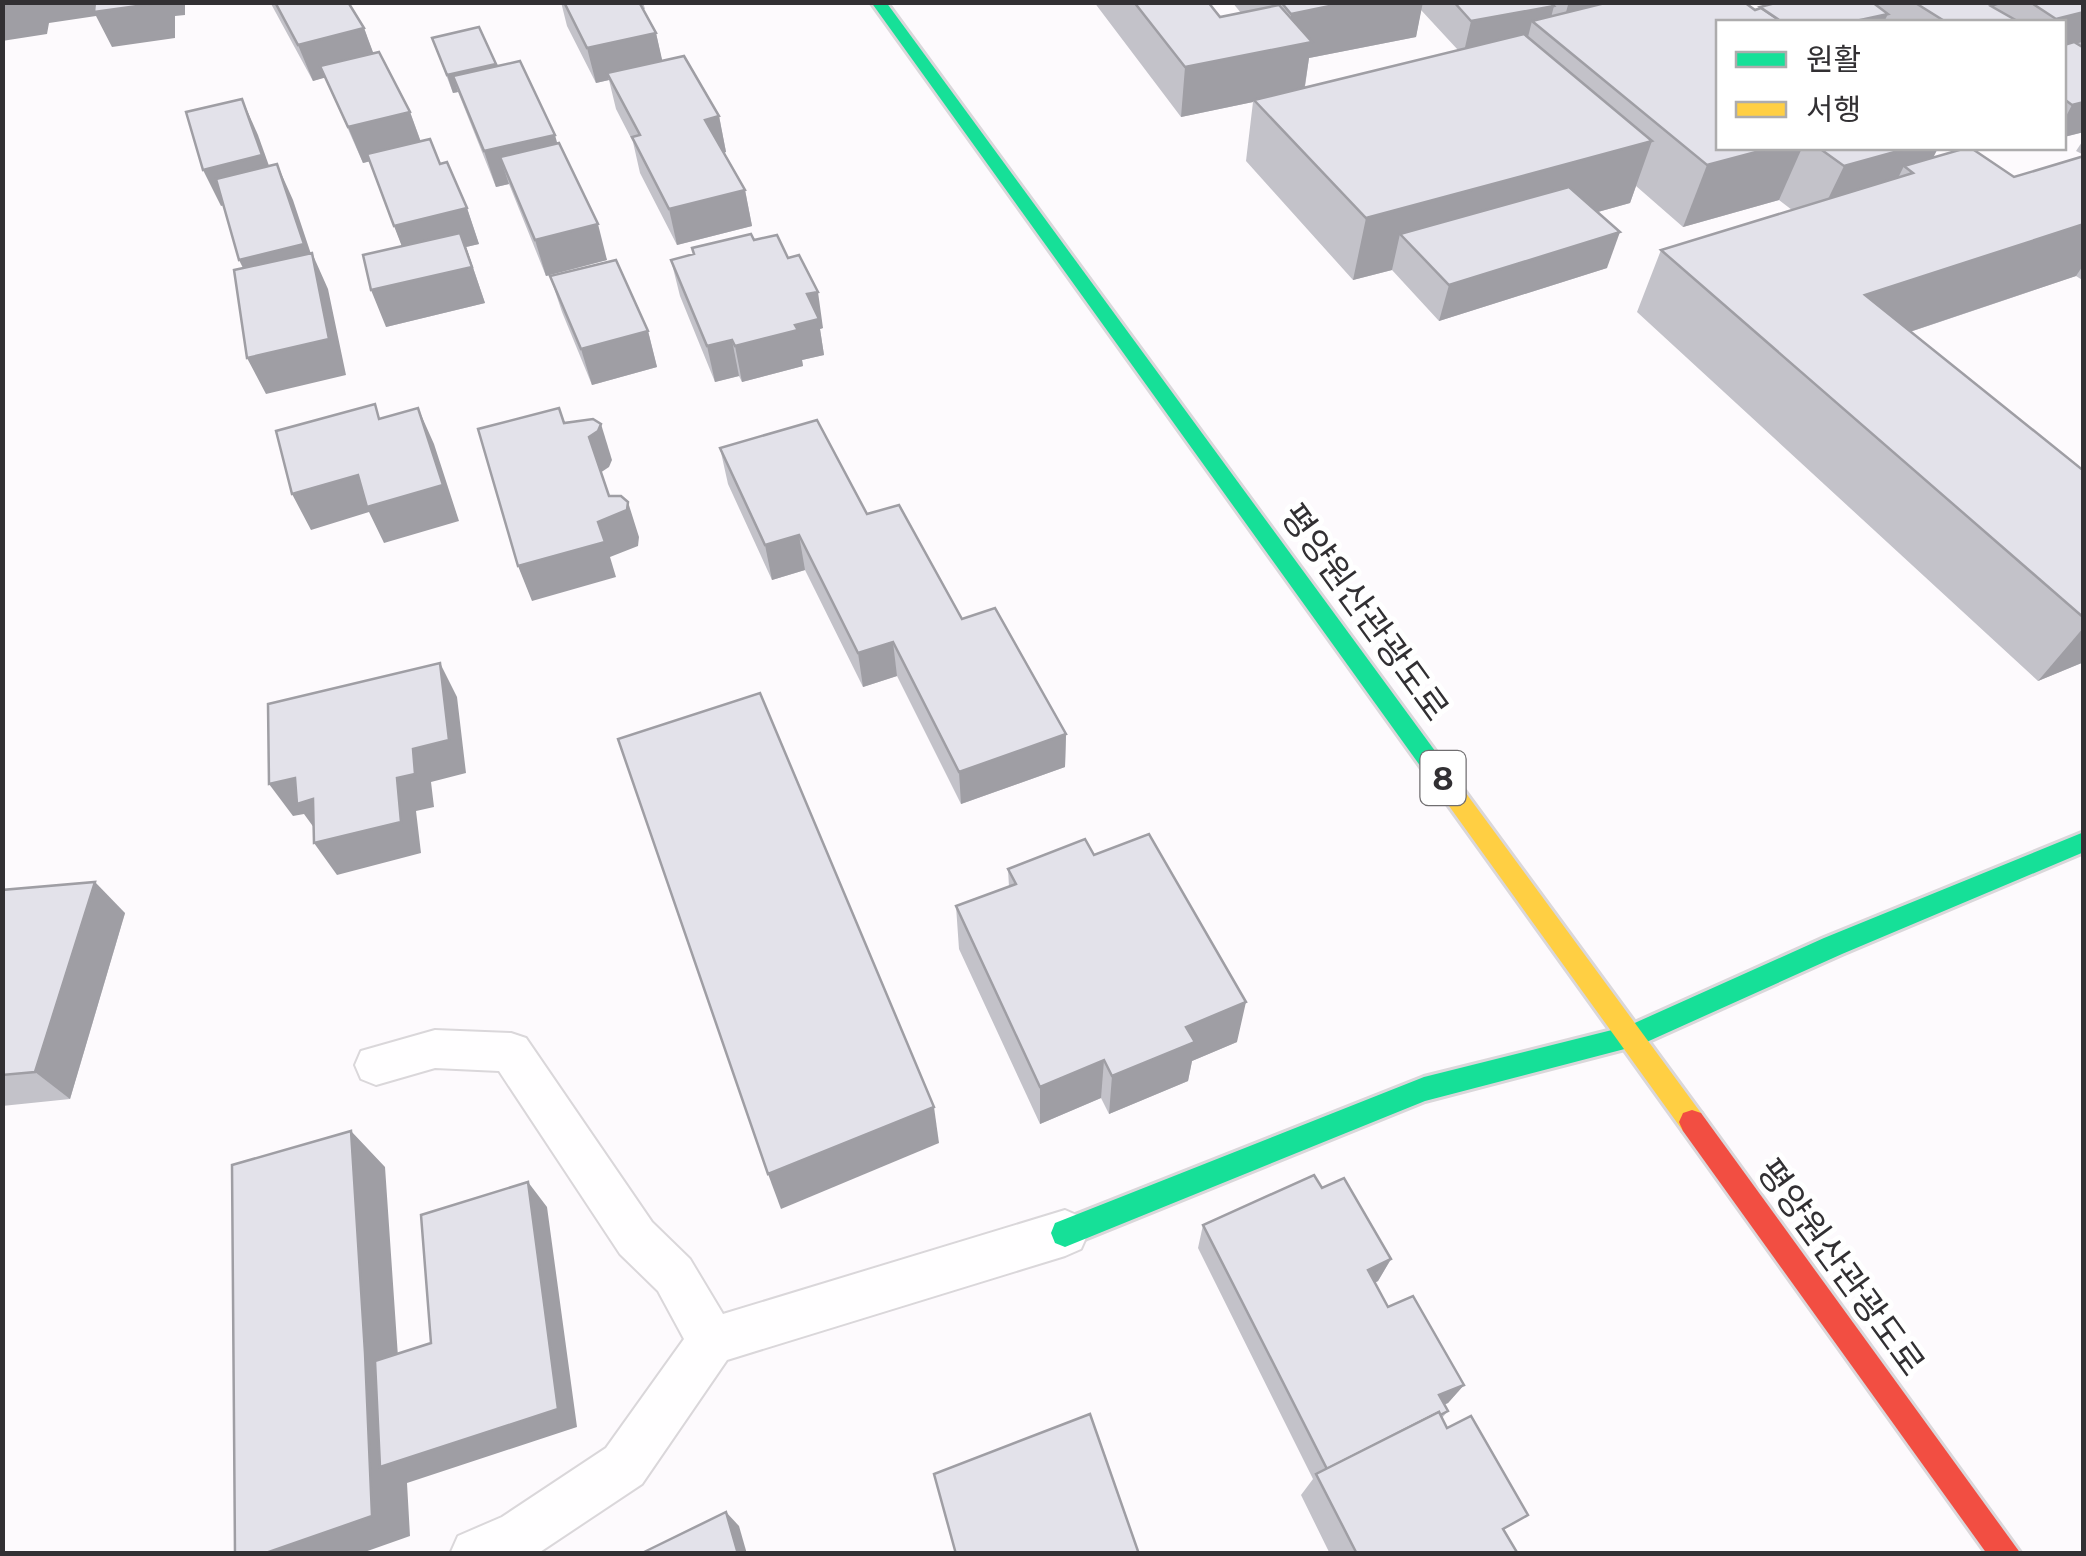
<svg xmlns="http://www.w3.org/2000/svg" width="2086" height="1556" font-family="'Public Sans','Noto Sans KR',sans-serif">
<rect width="100%" height="100%" fill="#fdfafd"/>
<g fill="none" stroke-linecap="round" stroke-linejoin="round">
<defs>
<path id="lane" d="M435 1030 511 1033 526 1038 652 1222 690 1259 723 1314 1065 1210 1081 1217 1088 1233 1081 1249 1065 1256 727 1360 642 1484 537 1554H450L458 1536 502 1517 606 1448 684 1339 658 1291 620 1254 499 1071 435 1068 376 1085 361 1079 355 1065 361 1051Z"/>
<g id="fast">
<path d="M871 2H886L1460 785 1463 792 1460 799H1444Z"/>
<path d="M2084 832V852L1842 954 1640 1045 1425 1101 1065 1247 1055 1243 1051 1233 1055 1223 1424 1077 1628 1026 1824 938Z"/>
</g>
<path id="slow" d="M1452 783 1460 785 1701 1113 1705 1122 1701 1131 1692 1134 1683 1131 1444 799 1441 792 1444 785Z"/>
<path id="jam" d="M1692 1110 1701 1113 2021 1554H1987L1683 1131 1679 1122 1683 1113Z"/>
</defs>
<use href="#lane" stroke="#dad7da" stroke-width="4"/>
<use href="#fast" stroke="#dad7da" stroke-width="6"/>
<use href="#slow" stroke="#dad7da" stroke-width="6"/>
<use href="#jam" stroke="#dad7da" stroke-width="6"/>
<use href="#lane" fill="#fffeff" fill-rule="evenodd"/>
<use href="#fast" fill="#16e098" fill-rule="evenodd"/>
<use href="#slow" fill="#ffcf43" fill-rule="evenodd"/>
<use href="#jam" fill="#f24e42" fill-rule="evenodd"/>
</g>
<g fill="#c3c2c9" fill-rule="evenodd">
<path d="M270 2H348L364 28 373 53 410 112 421 142 440 164 467 208 479 244 466 247 485 303 386 327 402 246 370 161 363 163 325 77 313 81Z"/>
<path d="M561 2H643L645 9H643L656 33 662 61 719 116 726 152 724 153 745 190 752 226 677 245 640 173 633 142 616 109 609 80 596 83 567 26Z"/>
<path d="M1094 2H1208L1220 17 1241 13 1232 2H1744L1755 10 1769 5 1766 2H2084V132L2064 137V22H1718V148H1938L1933 158 2014 177 2084 156V281L2076 276 1910 332 2084 471V662L2038 681 1637 312 1661 250 1792 210 1779 200 1683 227 1636 186 1630 203 1598 212 1607 268 1439 321 1392 270 1353 280 1246 161 1253 102 1181 117ZM1421 10 1458 50 1305 87 1309 58 1416 37Z"/>
<path d="M432 38 497 66 557 143 607 260 546 276 509 184 496 187 458 92 453 93Z"/>
<path d="M2084 139V155L2076 151Z"/>
<path d="M754 240 823 328 820 329 824 355 802 360 803 366 742 382 739 376 715 382 680 296 671 260Z"/>
<path d="M550 276 648 331 657 367 592 385 562 312Z"/>
<path d="M720 448 867 514 1066 734 1065 767 961 804 897 676 863 687 805 570 772 580 728 484Z"/>
<path d="M1094 855 1237 1042 1192 1061 1188 1081 1109 1114 1101 1098 1040 1124 959 949 956 906 1009 887 1008 869Z"/>
<path d="M2 890 125 913 70 1099 2 1106Z"/>
<path d="M1322 1188 1391 1259 1378 1281 1375 1283 1388 1307 1464 1385 1448 1403 1444 1405 1448 1411 1442 1418 1518 1554H1330L1301 1495 1313 1479 1198 1248 1203 1225Z"/>
</g>
<g fill="#9f9ea4">
<path d="M8 2H185V15L175 16V38L112 47 96 16 49 23 47 34 2 41V3Z"/>
<path d="M1349 2H1423L1416 37 1309 58 1304 91 1254 100 1253 102 1181 117 1185 67 1287 47 1291 14Z"/>
<path d="M1579 2H1612L1558 40 1568 5Z"/>
<path d="M1554 6 1547 33 1532 21 1526 45 1463 56 1471 21Z"/>
<path d="M2084 12V40L2082 42 2064 47V22H2054L2056 19Z"/>
<path d="M1888 14 1884 22H1851Z"/>
<path d="M364 28 377 63 313 81 298 45Z"/>
<path d="M656 33 664 68 607 73 609 80 596 83 587 48Z"/>
<path d="M496 64 502 82 453 76 458 92 453 93 447 75Z"/>
<path d="M242 99 258 135 278 191 221 206 203 170Z"/>
<path d="M2084 102V132L2064 137V120L2072 105Z"/>
<path d="M410 112 423 148 363 163 348 127Z"/>
<path d="M719 116 726 152 712 155 705 120Z"/>
<path d="M555 135 565 171 500 157 509 184 496 187 484 151Z"/>
<path d="M1652 141 1630 203 1425 260 1400 234 1392 270 1353 280 1366 218Z"/>
<path d="M1771 148H1802L1779 200 1683 227 1707 165Z"/>
<path d="M1909 148H1938L1911 200 1913 173 1904 166 1883 208 1814 228 1844 166Z"/>
<path d="M277 164 293 200 312 257V253L328 289 346 375 266 394 247 358 257 296 239 260Z"/>
<path d="M745 190 752 226 677 245 669 209Z"/>
<path d="M467 208 479 244 466 247 485 303 386 327 371 290 408 262 394 226Z"/>
<path d="M598 224 607 260 546 276 535 240Z"/>
<path d="M2084 224V264L2076 276 1832 358 1865 295Z"/>
<path d="M1620 232 1607 268 1439 321 1449 285Z"/>
<path d="M818 292 823 328 820 329 824 355 802 360 803 366 742 382 735 346 795 325 807 294Z"/>
<path d="M648 331 657 367 592 385 581 349Z"/>
<path d="M732 340 739 376 715 382 707 346Z"/>
<path d="M418 408 434 444 459 521 384 543 369 512 311 530 292 494Z"/>
<path d="M601 424 612 460 609 467 600 473 589 437Z"/>
<path d="M628 502 639 537 638 546 610 557 616 577 532 601 518 566 598 522Z"/>
<path d="M799 535 805 570 772 580 765 545Z"/>
<path d="M2084 627V662L2038 681Z"/>
<path d="M893 642 897 676 863 687 858 653Z"/>
<path d="M440 663 457 697 466 773 431 782 434 807 416 811 421 853 337 875 314 843 397 778 413 749Z"/>
<path d="M1066 734 1065 767 961 804 959 772Z"/>
<path d="M295 778 313 799 320 836 304 814 293 816 269 784Z"/>
<path d="M95 882 125 913 70 1099 35 1072Z"/>
<path d="M1246 1002 1237 1042 1192 1061 1188 1081 1109 1114 1112 1076 1186 1027Z"/>
<path d="M1104 1060 1101 1098 1040 1124V1087Z"/>
<path d="M934 1107 939 1143 781 1209 768 1174Z"/>
<path d="M351 1131 385 1167 405 1459 528 1182 547 1207 577 1427 407 1483 410 1536 359 1554H263Z"/>
<path d="M1391 1259 1378 1281 1356 1292 1368 1270Z"/>
<path d="M1464 1385 1448 1403 1423 1413 1439 1395Z"/>
<path d="M726 1512 739 1526 747 1554H738Z"/>
</g>
<g fill="#e3e2ea" stroke="#9f9ea4" stroke-width="2.5">
<path d="M95 2H159V3L94 12Z"/>
<path d="M275 2H348L364 28 298 45Z"/>
<path d="M564 2H639L656 33 587 48Z"/>
<path d="M1134 2H1208L1220 17 1279 5 1312 42 1185 67Z"/>
<path d="M1281 2H1349L1291 14Z"/>
<path d="M1454 2H1550L1554 6 1471 21Z"/>
<path d="M1609 2H1744L1755 10 1761 8 1782 22H1718V148H1771L1707 165 1532 21Z"/>
<path d="M1779 2H1872L1888 14 1851 22H1782L1760 7Z"/>
<path d="M1914 2H1995L1997 4 1991 6 2019 22H1946Z"/>
<path d="M2030 2H2084V12L2056 19Z"/>
<path d="M479 27 496 64 447 75 432 38Z"/>
<path d="M1524 34 1652 141 1366 218 1254 100Z"/>
<path d="M2074 42 2084 48V102L2072 105 2064 99V45Z"/>
<path d="M379 52 410 112 348 127 320 66Z"/>
<path d="M684 56 719 116 705 120 745 190 669 209 632 137 640 135 607 73Z"/>
<path d="M520 61 555 135 484 151 453 76Z"/>
<path d="M242 99 262 155 203 170 186 112Z"/>
<path d="M430 139 440 164 447 162 467 208 394 226 367 154Z"/>
<path d="M559 143 598 224 535 240 500 157Z"/>
<path d="M1819 148H1909L1844 166Z"/>
<path d="M1966 148H1971L2014 177 2084 156V224L1865 295 2084 471V618L1661 250 1913 173 1904 166Z"/>
<path d="M277 164 304 244 239 260 216 179Z"/>
<path d="M1569 187 1620 232 1449 285 1400 234Z"/>
<path d="M460 233 472 267 371 290 363 255Z"/>
<path d="M751 234 754 240 777 235 788 258 799 255 818 292 807 294 819 319 795 325 798 330 735 346 732 340 707 346 671 260 694 254 692 248Z"/>
<path d="M312 253 329 339 247 358 234 270Z"/>
<path d="M616 260 648 331 581 349 550 276Z"/>
<path d="M375 404 379 419 418 408 443 485 367 507 358 475 292 494 276 431Z"/>
<path d="M559 408 564 423 593 419 601 424 598 431 589 437 609 496H621L628 502 627 510 598 522 605 542 518 566 478 429Z"/>
<path d="M817 420 867 514 899 505 962 619 995 608 1066 734 959 772 893 642 858 653 799 535 765 545 720 448Z"/>
<path d="M440 663 449 740 413 749 415 774 397 778 401 822 314 843 313 799 297 804 295 778 269 784 268 704Z"/>
<path d="M760 693 934 1107 768 1174 618 739Z"/>
<path d="M1149 834 1246 1002 1186 1027 1195 1042 1112 1076 1104 1060 1040 1087 956 906 1016 884 1008 869 1085 839 1094 855Z"/>
<path d="M95 882 35 1072 2 1075V890Z"/>
<path d="M351 1131 365 1353 372 1516 263 1554H235L232 1165Z"/>
<path d="M1314 1175 1322 1188 1344 1178 1391 1259 1368 1270 1388 1307 1413 1296 1464 1385 1439 1395 1448 1411 1440 1415 1439 1412 1327 1469 1203 1225Z"/>
<path d="M528 1182 558 1409 380 1467 375 1361 431 1343 421 1215Z"/>
<path d="M1439 1412 1447 1428 1471 1416 1528 1515 1503 1529 1518 1554H1357L1316 1474Z"/>
<path d="M1090 1414 1139 1554H956L934 1474Z"/>
<path d="M726 1512 738 1554H640Z"/>
</g>
<g text-anchor="middle" dominant-baseline="central" stroke-width="10" stroke-linejoin="round" paint-order="stroke">
<rect fill="#fff" stroke="#706e70" stroke-width="2.5" x="1420.5" y="751" width="45" height="54" rx="8"/>
<g font-size="32" font-weight="bold" fill="#323033">
<text x="1443" y="778">8</text>
</g>
<g font-size="35" fill="#323033" stroke="#fff">
<text transform="translate(1365 612) rotate(54)">평양원산관광도로</text>
<text transform="translate(1841 1267) rotate(54)">평양원산관광도로</text>
</g>
</g>
<rect width="2086" height="1556" fill="none" stroke="#323033" stroke-width="10"/>
<rect x="1716" y="20" width="350" height="130" fill="#ffffff" stroke="#adacad" stroke-width="2.5"/>
<rect x="1736" y="52" width="50" height="15" fill="#16e098" stroke="#adacad" stroke-width="2.5"/>
<text x="1806" y="70" font-size="30" fill="#323033">원활</text>
<rect x="1736" y="102" width="50" height="15" fill="#ffcf43" stroke="#adacad" stroke-width="2.5"/>
<text x="1806" y="120" font-size="30" fill="#323033">서행</text>
</svg>
